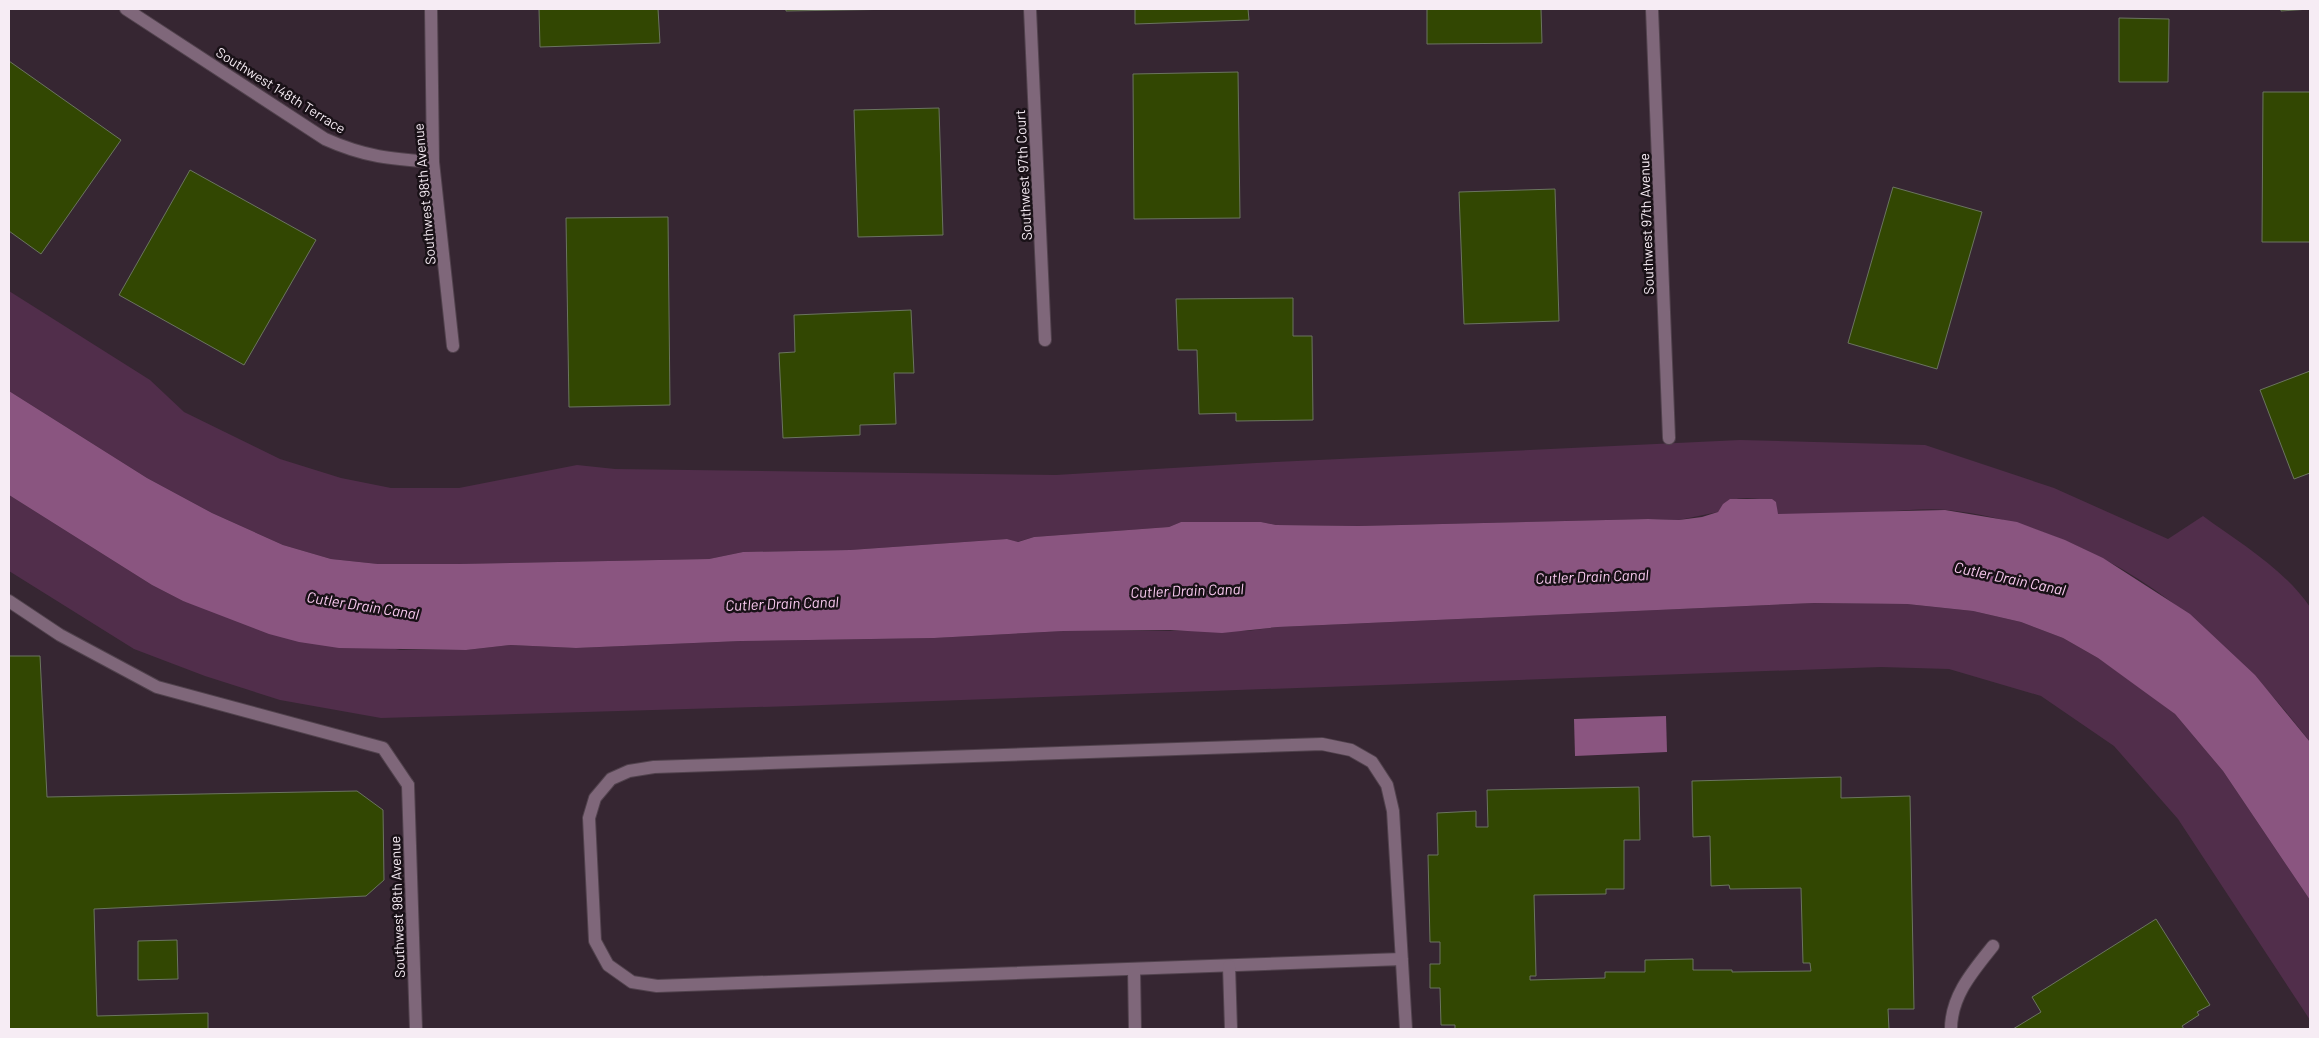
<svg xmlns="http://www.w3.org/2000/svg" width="2319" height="1038" font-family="Barlow,sans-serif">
<rect width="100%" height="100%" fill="#362632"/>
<g fill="#512e4b">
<path d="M9 291 150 380 184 412 280 459 341 478 391 488H459L577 465 615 469 1056 475 1256 463 1740 440 1925 445 2054 488 2168 539 2203 516C2240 543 2284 569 2310 607V742C2220 624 2099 527 1948 510 1925 508 1902 511 1880 512 1845 514 1812 515 1777 514L1776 502C1755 498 1731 492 1718 512L1679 520 1648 519 1359 526 1276 525 1261 522H1181L1169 527 1034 537 1017 542 1007 539 850 550 743 552 709 559 458 564H378L331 559 283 545 212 513 147 478 9 391Z"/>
<path d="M9 495 152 585 183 601 400 650H466L511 645 576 648 741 641 934 638 1064 631H1247L1278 627 1814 603 1907 604 1973 611 2021 622 2063 638 2098 658 2145 691 2175 714 2223 771 2310 900V1020L2178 819 2114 746 2041 696 1949 669 1881 667 794 706 381 718 280 700 205 676 134 649 9 571Z"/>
</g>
<g fill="#8a5580">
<path d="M9 391 147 478 212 513 283 545 331 559 378 564H458L709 559 743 552 850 550 1007 539 1018 542 1034 537 1169 527 1181 522H1261L1276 525 1359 526 1648 519 1679 520 1702 517 1718 512 1723 504 1730 499H1772L1776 502 1778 514 1945 510 2017 522 2065 540 2103 558 2190 614 2255 675 2310 742V900L2223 771 2175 714 2098 658 2063 638 2021 622 1973 611 1907 604 1814 603 1278 627 1222 633 1170 630 1064 631 934 638 741 641 576 648 511 645 466 650 339 648 299 642 269 634 183 601 152 585 9 495Z"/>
<path d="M1666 716 1667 752 1575 756 1574 719Z"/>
</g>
<g fill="#324702" stroke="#6b7460">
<path d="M539 9H658L660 43 540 47Z"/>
<path d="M786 9H903L786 11Z"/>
<path d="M1135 9H1248L1249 20 1135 24Z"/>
<path d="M1427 9H1541L1542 43 1427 44Z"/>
<path d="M2281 9H2310L2281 11Z"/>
<path d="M2119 18 2169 19 2168 82H2119Z"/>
<path d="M9 61 121 140 41 254 9 231Z"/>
<path d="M1238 72 1240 218 1134 219 1133 74Z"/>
<path d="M2263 92H2310V242H2262Z"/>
<path d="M939 108 943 235 858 237 854 110Z"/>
<path d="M190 170 316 240 244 365 119 295Z"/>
<path d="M1893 187 1982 212 1937 369 1848 343Z"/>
<path d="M1555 189 1559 321 1464 324 1459 192Z"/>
<path d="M668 217 670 405 569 407 566 218Z"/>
<path d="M1293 298V336H1312L1313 420 1236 421V413L1199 414 1197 350H1178L1176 299Z"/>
<path d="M911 310 914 373H894L896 424 860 425V435L783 438 779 353 795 352 794 315Z"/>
<path d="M2310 371V473L2294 479 2260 390Z"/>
<path d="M9 656H40L47 797 357 791 383 810 384 880 366 896 94 909 97 1016 208 1013V1029H9Z"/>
<path d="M1841 777V798L1910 796 1914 1009H1888L1889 1029H1455V1025H1441L1440 988H1430V964H1440V942H1430L1428 855H1438L1437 813 1476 811V827H1488L1487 790 1639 787 1640 840H1624V889H1606V894L1534 895 1536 976H1530V980L1605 978V972H1645V960L1693 959V970H1732V972L1811 971 1810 963H1803L1801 888 1730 889 1729 885 1711 886 1710 836 1693 837 1692 781Z"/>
<path d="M2156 919 2210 1005 2197 1012 2199 1015 2182 1026 2184 1029H2013L2041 1012 2032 997Z"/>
<path d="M177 940 178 979 138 980V941Z"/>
</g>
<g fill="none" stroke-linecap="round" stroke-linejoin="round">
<defs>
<g id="service">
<path d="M9 601 60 635 157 687 383 748 408 785"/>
<path d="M1402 959 657 986 632 982 608 965 595 941 589 818 595 798 611 779 629 771 654 767 1322 744 1351 750 1372 762 1387 785 1393 811 1406 1029"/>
<path d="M1229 966 1231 1029"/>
<path d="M1134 969 1135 1029"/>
<path d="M1951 1029C1951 996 1973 971 1993 946"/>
</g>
<g id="minor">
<path d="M126 9 325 139C365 157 391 159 433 162"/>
<path d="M431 9 433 162 453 346"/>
<path d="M1030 9 1045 340"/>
<path d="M1652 9 1669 438"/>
<path d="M408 785 416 1029"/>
</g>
</defs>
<use href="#service" stroke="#51424d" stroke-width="14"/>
<use href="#minor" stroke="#51424d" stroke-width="14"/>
<use href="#service" stroke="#7f677a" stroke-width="12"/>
<use href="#minor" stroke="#7f677a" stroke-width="12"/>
</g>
<g text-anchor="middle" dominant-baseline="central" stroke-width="5" stroke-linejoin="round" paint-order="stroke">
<g font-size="14" fill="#f6ecf4" stroke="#191117">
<text transform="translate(281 90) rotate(32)">Southwest 148th Terrace</text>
<text transform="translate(1023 175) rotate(-93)">Southwest 97th Court</text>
<text transform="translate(424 194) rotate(-95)">Southwest 98th Avenue</text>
<text transform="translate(1646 224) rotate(-92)">Southwest 97th Avenue</text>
<text transform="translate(397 907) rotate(-92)">Southwest 98th Avenue</text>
</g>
<g font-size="15" font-style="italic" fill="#facaf0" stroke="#191117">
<text transform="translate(1592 576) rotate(-2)">Cutler Drain Canal</text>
<text transform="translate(2010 578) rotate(12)">Cutler Drain Canal</text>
<text transform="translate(1187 590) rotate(-2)">Cutler Drain Canal</text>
<text transform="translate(782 603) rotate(-2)">Cutler Drain Canal</text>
<text transform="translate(363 605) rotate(9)">Cutler Drain Canal</text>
</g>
</g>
<rect width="2319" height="1038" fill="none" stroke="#f6ecf4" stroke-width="20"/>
</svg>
